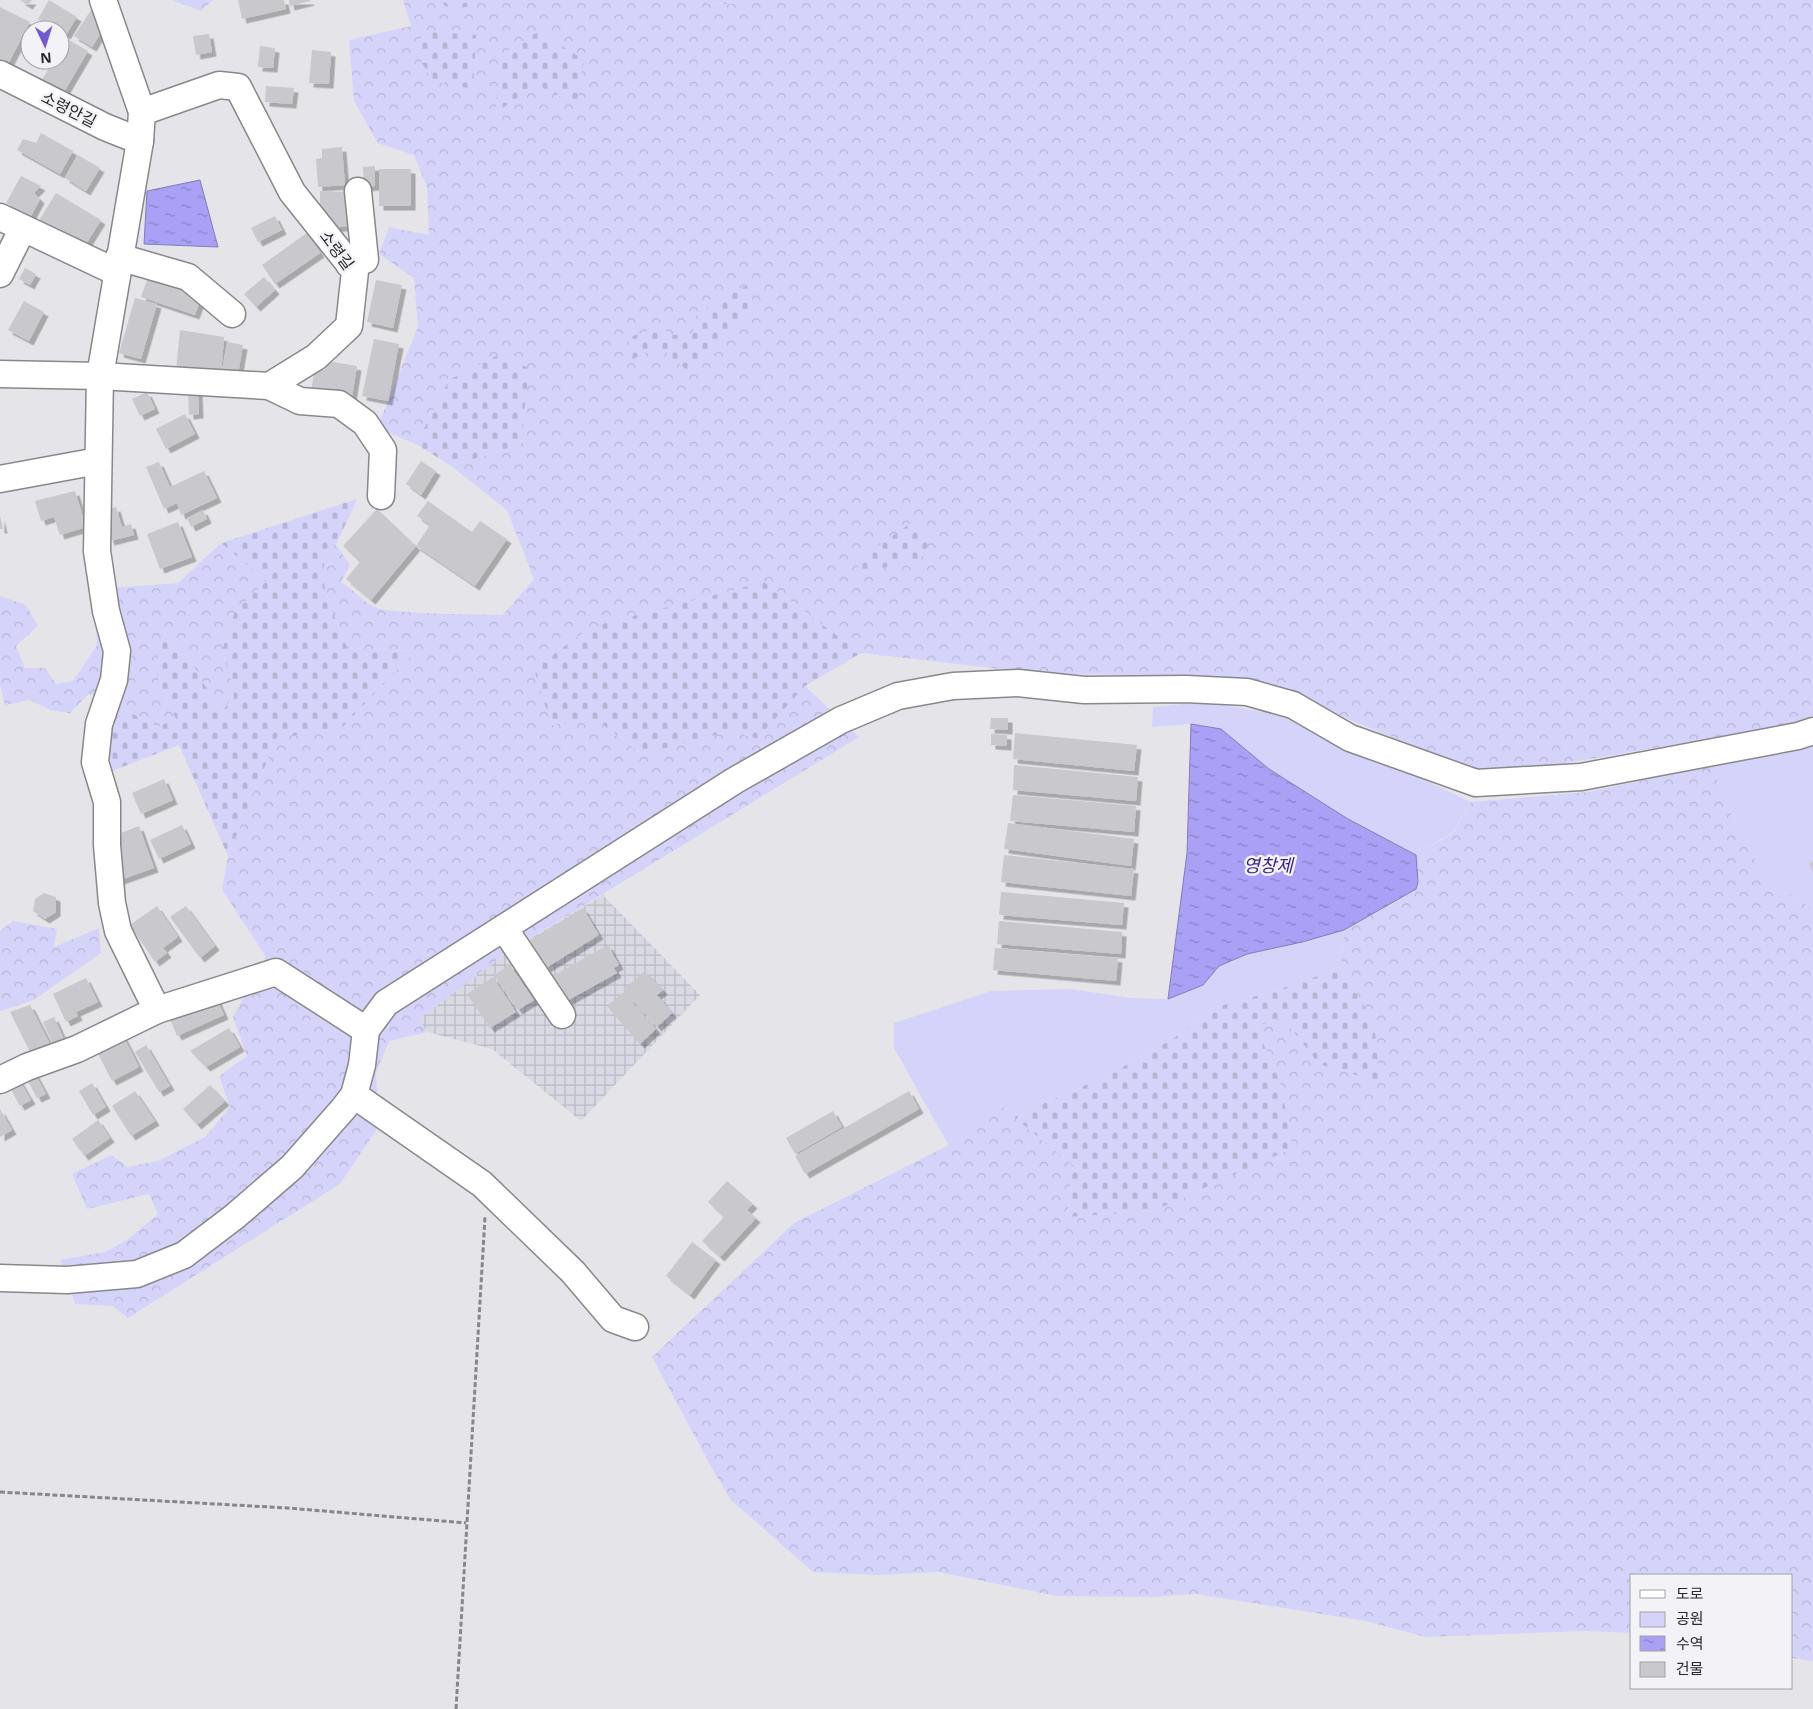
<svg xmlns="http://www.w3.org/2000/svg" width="1813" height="1709" font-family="'Noto Sans','Noto Sans KR',sans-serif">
<defs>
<pattern id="industrial-grid" width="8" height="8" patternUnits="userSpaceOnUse" patternTransform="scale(1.25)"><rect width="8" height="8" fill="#d9d9e4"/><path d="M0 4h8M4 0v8" fill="none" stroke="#babac4"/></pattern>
<pattern id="forest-crowns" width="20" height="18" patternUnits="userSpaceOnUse" patternTransform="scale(1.25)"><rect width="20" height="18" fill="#d5d3fa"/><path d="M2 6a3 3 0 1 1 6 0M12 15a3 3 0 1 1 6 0" fill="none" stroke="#b7b5d6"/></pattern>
<pattern id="cemetery-stones" width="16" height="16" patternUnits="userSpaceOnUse" patternTransform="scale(1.25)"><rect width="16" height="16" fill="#d5d3fa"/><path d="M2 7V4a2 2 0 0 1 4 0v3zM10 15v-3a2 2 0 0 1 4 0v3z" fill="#b7b5d6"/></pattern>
<pattern id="water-ripples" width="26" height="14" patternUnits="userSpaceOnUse" patternTransform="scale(1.25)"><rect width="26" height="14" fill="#aaa0f5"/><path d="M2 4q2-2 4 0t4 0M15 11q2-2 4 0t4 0" fill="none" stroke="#8a82c7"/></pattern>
<filter id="shadow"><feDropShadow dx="4.5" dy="4.5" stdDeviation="0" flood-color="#0004"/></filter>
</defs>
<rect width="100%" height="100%" fill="#e5e5e9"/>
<path fill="url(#industrial-grid)" d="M603 895 700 995 581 1121 492 1049 427 1032 419 1019 505 954Z"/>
<g fill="#d5d3fa">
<path d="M1204 702 1288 716 1471 802 1453 832 1416 855 1348 819 1269 769 1221 729 1191 724 1152 727 1153 707Z"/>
<path d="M1813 739V909L1766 880 1722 796 1713 765Z"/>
<path d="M1344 930 1341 968 1274 991 1213 1008 1174 1038 1110 1074 1014 1117 995 1102 959 1140 949 1146 894 1048V1023L991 991 1070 989 1132 998 1168 999 1203 985 1219 966 1247 954 1302 942Z"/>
</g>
<g fill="url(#forest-crowns)">
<path d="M172 0H213L201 11Z"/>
<path d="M403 0H693V3L738 4 741 0H1813V718L1798 724 1554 765 1471 769 1348 719 1272 684 1150 675 1044 674 861 653 764 582 551 725 595 719 642 754 732 731 757 739 805 686 859 737 505 954 419 1019 427 1032 389 1041 376 1073 379 1126 340 1184 128 1318 113 1306 75 1304 60 1260 105 1252 127 1240 158 1214 149 1194 87 1209 72 1174 112 1155 127 1167 158 1161 205 1137 230 1107 219 1076 247 1056 233 1017 266 957 222 890 228 856 277 736 340 730 415 651 347 648 330 605 322 577 327 547 336 545 350 565 341 582C352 589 361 599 372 606 388 615 480 614 503 615L534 579 507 510 451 466 521 444 449 380 416 444 377 428 418 327 414 278 379 254 389 227 429 235 427 187 414 155 378 143 354 101 349 40 411 26Z"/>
<path d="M221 543 268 581 235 611 222 651 230 675 234 696 221 712 191 662 174 649 164 630 160 686 176 719 157 727 115 704 89 694 70 713 50 710 30 700 5 705 0 685V596L26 605 38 626 16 646 25 668H45L56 684 73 681 97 645 95 589 178 583Z"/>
<path d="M1713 765 1722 796 1766 880 1813 909V1661L1792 1658V1575H1632V1633L1585 1631 1426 1637 1365 1621 1196 1594 1152 1597 1056 1596 939 1572 877 1575 813 1572 731 1500 714 1472 652 1357 794 1223 959 1140 995 1101 1073 1165 1067 1217 1153 1211 1201 1188 1280 1082 1256 1027 1282 1017 1319 1064 1374 1023 1341 968 1344 930 1416 889V855L1453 833 1471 802 1588 792Z"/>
<path d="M13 921 57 929 54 947 99 928 101 953 34 1000 0 1011V931Z"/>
</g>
<g fill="url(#cemetery-stones)">
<path d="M438 0H488L452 11Z"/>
<path d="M693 0H741L738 4 693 3Z"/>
<path d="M423 31 476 35 473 89 432 81 416 51Z"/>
<path d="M539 31 584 60 577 105 537 85 495 113 502 54Z"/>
<path d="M753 284 752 309 730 337 689 372 658 346 626 363 630 337 659 327 674 335 693 334 697 315 731 291Z"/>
<path d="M498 355 529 368 521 444 451 466 416 444 449 380Z"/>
<path d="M357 499 336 545 327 547 322 577 330 605 347 648 415 651 340 730 277 737 228 856 179 745 107 773 115 704 157 727 176 719 160 686 155 666 163 629 174 649 191 662 221 712 234 697 230 675 222 651 235 611 267 581 221 543Z"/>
<path d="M911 523 932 537 920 560 893 565 860 575 857 560Z"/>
<path d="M764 582 861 653 805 686 757 739 732 731 642 754 595 719 551 725 534 669 591 627Z"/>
<path d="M1341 968 1374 1023 1380 1082 1319 1064 1282 1017 1256 1027 1280 1082 1293 1148 1153 1211 1067 1217 1073 1165 1014 1117 1110 1074 1174 1038 1213 1008 1274 991Z"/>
</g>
<g fill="url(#water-ripples)" stroke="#837cb8">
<path d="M200 180 218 247 144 244 147 191Z"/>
<path d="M1191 724 1221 729 1269 769 1348 819 1416 855 1418 882 1416 889 1344 930 1302 942 1247 954 1219 966 1203 985 1168 999 1187 853Z"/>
</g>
<g fill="#c9c8cc" filter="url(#shadow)">
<path d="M20 0H32L28 5Z"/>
<path d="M49 0 77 17 66 35 38 19Z"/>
<path d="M238 0H284L286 9 242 19Z"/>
<path d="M289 0H310V1L290 6Z"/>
<path d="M0 7 30 22 7 66 0 62Z"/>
<path d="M93 7 105 26 92 47 74 36Z"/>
<path d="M209 34 212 52 196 55 193 36Z"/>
<path d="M69 40 88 51 64 92 42 80 53 61 51 60H60V47L64 49Z"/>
<path d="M260 46 275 48 273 68 258 67Z"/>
<path d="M312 50 331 52 329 84 309 83Z"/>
<path d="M266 86 294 88 292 104 265 102Z"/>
<path d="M41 133 73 151 60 174 17 150 23 139 36 143Z"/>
<path d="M342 147 345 185 318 187 316 159 322 158V149Z"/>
<path d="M78 155 100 168 86 191 65 178Z"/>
<path d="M375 166V186L364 187 363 167Z"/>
<rect x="379" y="169" width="32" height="37"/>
<path d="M21 176 41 186 34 193 40 199 31 216 6 203Z"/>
<path d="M320 191 350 192V226L332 228 320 210Z"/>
<path d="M56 193 101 220 83 249 38 222Z"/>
<path d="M275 216 282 230 258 242 251 228Z"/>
<path d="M307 233 320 253 275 284 262 265Z"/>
<path d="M25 268 36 274 30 285 19 279Z"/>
<path d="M148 277 202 295 195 315 141 297Z"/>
<path d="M264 277 275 290 256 307 244 294Z"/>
<path d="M376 280 402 285 393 328 367 322Z"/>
<path d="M135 298 157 304 141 359 119 353Z"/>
<path d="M24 301 44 312 29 341 8 330Z"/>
<path d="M180 330 224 337 221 375 176 370Z"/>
<path d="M374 339 399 344 388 401 362 396Z"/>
<path d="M227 342 243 345 238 374 222 371Z"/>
<path d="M327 361 357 366 352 397 311 391 315 368 325 370Z"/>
<path d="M188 389H198L199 414 189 415Z"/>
<path d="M147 392 155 409 140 416 132 399Z"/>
<path d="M185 414 195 434 166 449 156 429Z"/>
<path d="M421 461 436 471 421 495 406 484Z"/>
<path d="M159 462 170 487 204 471 217 498 181 515 177 503 164 509 146 467Z"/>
<path d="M75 491 86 527 60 535 54 517 41 521 35 501Z"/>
<path d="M428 501 472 532 480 521 507 539 475 586 416 546 430 525 417 516Z"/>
<path d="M116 507 122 527 131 524 134 535 110 541 104 520V511Z"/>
<path d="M377 509 416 546 371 600 346 579 360 562 343 546Z"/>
<path d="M203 510 207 519 191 527 187 518Z"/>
<path d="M0 516 3 529H0Z"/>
<path d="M178 522 192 557 160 569 147 534Z"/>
<path d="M991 718H1008V730L990 729Z"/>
<path d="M1015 733 1137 745 1134 771 1013 759Z"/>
<path d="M991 734 1007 735V746L991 745Z"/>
<path d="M1014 765 1138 777 1136 801 1013 790Z"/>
<path d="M164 779 173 800 141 814 132 793Z"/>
<path d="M1013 795 1136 806 1134 832 1010 821Z"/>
<path d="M1008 823 1134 839 1131 866 1004 849Z"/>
<path d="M182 825 191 844 159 859 150 840Z"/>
<path d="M139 826 154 868 117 881 113 836Z"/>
<path d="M1004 855 1134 869 1131 896 1001 882Z"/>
<path d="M1813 861V873L1809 863Z"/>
<path d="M1001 892 1124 903 1122 925 999 915Z"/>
<path d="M44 893 56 897V912L45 919 33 911 35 899Z"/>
<path d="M157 906 178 937 163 948 167 953 155 962 130 925Z"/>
<path d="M186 906 215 946 200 958 170 917Z"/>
<path d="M583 908 599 935 546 968 530 940Z"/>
<path d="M999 921 1122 932 1121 954 997 944Z"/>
<path d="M608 945 619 965 614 968 617 973 565 1002 551 977Z"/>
<path d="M995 948 1118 958 1116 981 993 970Z"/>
<path d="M510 965 534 1000 518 1010 494 975Z"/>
<path d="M645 971 663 990 657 995 672 1013 657 1027 623 990Z"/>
<path d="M493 977 516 1012 490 1028 467 994Z"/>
<path d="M86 978 98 1002 76 1012 78 1016 66 1022 53 994Z"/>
<path d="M624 992 656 1029 640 1044 607 1006Z"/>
<path d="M216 997 224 1015 177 1036 169 1017Z"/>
<path d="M30 1005 52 1048 33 1058 10 1012Z"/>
<path d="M54 1017 65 1042 54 1047 43 1022Z"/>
<path d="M229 1028 240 1047 206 1067 190 1051Z"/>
<path d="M121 1032 139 1067 112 1081 94 1046Z"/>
<path d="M146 1045 170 1086 159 1092 135 1052Z"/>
<path d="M33 1070 46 1094 37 1098 24 1074Z"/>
<path d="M18 1078 31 1100 20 1106 8 1084Z"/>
<path d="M92 1083 106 1107 93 1115 79 1091Z"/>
<path d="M210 1085 225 1101 197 1125 183 1109Z"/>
<path d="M135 1091 155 1121 131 1136 112 1106Z"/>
<path d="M909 1091 919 1109 805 1174 795 1156Z"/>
<path d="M0 1109 12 1130 0 1137Z"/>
<path d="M833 1111 842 1127 795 1154 786 1138Z"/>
<path d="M98 1120 110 1138 84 1156 72 1139Z"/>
<path d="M727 1181 753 1204 747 1210 756 1218 720 1257 702 1241 724 1217 708 1202Z"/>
<path d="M692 1242 716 1260 690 1295 666 1276Z"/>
</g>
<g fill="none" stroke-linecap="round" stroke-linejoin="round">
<defs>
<g id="minor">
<path d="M0 74 105 127 140 141"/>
<path d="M0 217 116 272"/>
<path d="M119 257 188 277 232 314"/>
<path d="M349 264 365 260 358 191"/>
<path d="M0 274 22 230"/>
<path d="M0 374 100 376 269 386 316 357 349 326 355 271 292 192 238 87 219 85 142 112"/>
<path d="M269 386 300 401 339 404 365 423 383 450 381 496"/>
<path d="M0 479 98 461"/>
<path d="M504 928 562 1015"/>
<path d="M157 1010 276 972 366 1030"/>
<path d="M0 1080 27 1067 77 1049 157 1010 118 931 112 903 107 845V802L95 762 99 724 114 680 117 651 106 611 97 551 100 376 140 141 142 112 103 0"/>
<path d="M354 1095 482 1184 573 1272 613 1319 635 1327"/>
<path d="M0 1278 67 1280 137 1274 184 1255 234 1217 292 1167 344 1108 354 1095 362 1065 366 1030 386 1003 734 781 841 720 898 696 953 686 1018 683 1084 690 1186 689 1247 692 1293 705 1350 738 1476 783 1581 777 1798 736 1813 731"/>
</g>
</defs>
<use href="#minor" stroke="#88888c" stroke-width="29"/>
<g stroke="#87878a" stroke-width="3" stroke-dasharray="5 2.5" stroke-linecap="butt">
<path d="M0 1492 288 1508 466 1523"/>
<path d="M456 1709 485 1217"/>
</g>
<use href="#minor" stroke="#fff" stroke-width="26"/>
</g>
<g text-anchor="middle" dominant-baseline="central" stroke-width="5" stroke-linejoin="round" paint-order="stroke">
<g font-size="16" fill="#29292b" stroke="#f3f2f7">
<text transform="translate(69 109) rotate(27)">소령안길</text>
<text transform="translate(337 250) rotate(53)">소령길</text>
</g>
<g font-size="18" font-style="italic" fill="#3c2283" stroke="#f3f2f7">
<text x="1268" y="865">영창제</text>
</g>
</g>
<rect x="1630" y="1574" width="162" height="115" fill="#f3f2f7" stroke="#a2a2a5"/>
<rect x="1640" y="1590" width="25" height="8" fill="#ffffff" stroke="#a2a2a5"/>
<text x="1676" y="1599" font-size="15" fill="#29292b">도로</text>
<rect x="1640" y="1612" width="25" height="15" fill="#d5d3fa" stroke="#a2a2a5"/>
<text x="1676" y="1624" font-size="15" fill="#29292b">공원</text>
<rect x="1640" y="1636" width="25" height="15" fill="url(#water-ripples)" stroke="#a2a2a5"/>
<text x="1676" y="1649" font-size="15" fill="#29292b">수역</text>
<rect x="1640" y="1662" width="25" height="15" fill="#c9c8cc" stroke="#a2a2a5"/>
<text x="1676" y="1674" font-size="15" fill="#29292b">건물</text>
<g transform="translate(45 45) rotate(176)"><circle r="24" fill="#f3f2f7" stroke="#a2a2a5"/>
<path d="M0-4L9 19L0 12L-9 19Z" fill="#735ad4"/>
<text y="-8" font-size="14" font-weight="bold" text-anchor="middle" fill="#29292b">N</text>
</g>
</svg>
